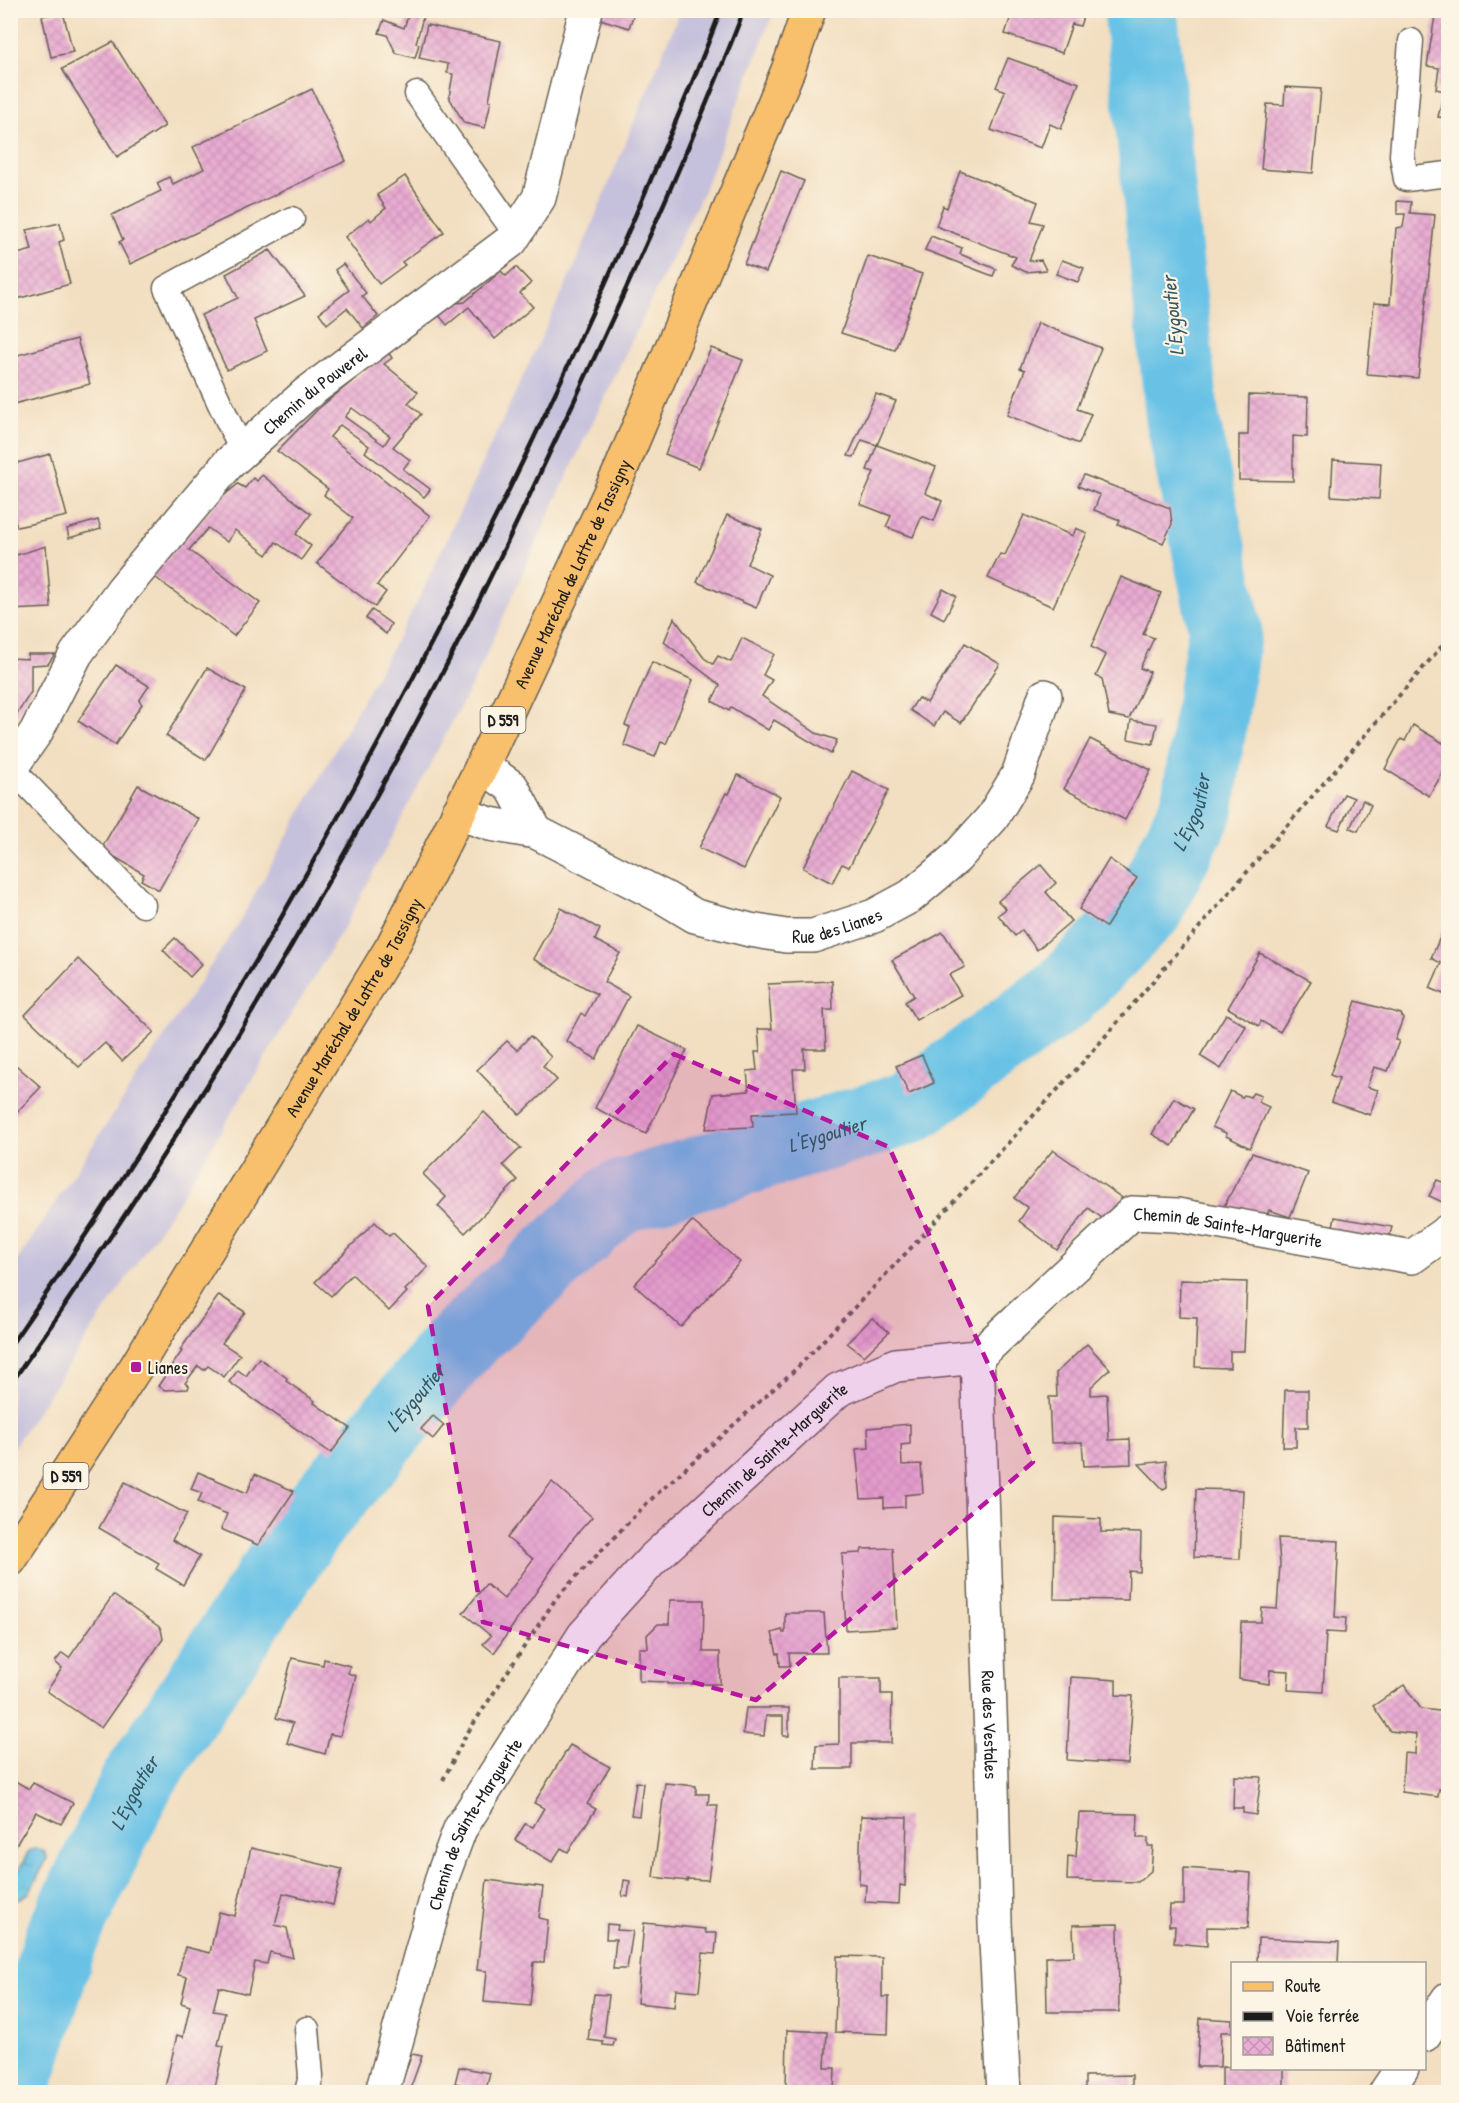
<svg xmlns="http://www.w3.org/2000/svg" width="1459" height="2103" font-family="'Patrick Hand',sans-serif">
<defs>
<pattern id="water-ripples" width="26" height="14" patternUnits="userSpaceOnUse" patternTransform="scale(1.5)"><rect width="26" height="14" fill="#69c2e6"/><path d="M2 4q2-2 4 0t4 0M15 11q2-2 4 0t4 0" fill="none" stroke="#5aa6c5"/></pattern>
<pattern id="building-cross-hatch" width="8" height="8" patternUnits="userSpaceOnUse" patternTransform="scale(1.5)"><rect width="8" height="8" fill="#e9acd2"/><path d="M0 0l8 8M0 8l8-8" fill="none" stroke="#c793b4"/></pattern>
</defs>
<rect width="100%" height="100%" fill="#fcf5e5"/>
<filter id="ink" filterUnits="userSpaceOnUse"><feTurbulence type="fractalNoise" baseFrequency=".0167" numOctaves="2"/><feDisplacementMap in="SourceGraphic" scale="12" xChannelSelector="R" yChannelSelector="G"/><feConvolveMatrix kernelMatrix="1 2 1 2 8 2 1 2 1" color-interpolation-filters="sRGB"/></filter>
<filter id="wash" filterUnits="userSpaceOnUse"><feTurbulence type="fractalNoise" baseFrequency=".008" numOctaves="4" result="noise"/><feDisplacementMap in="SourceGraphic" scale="24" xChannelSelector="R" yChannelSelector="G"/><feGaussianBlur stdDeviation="1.35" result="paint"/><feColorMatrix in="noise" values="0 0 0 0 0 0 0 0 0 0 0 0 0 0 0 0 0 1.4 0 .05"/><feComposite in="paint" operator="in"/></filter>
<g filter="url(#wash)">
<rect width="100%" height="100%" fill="#f2dec0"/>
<path fill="#c5c0db" d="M680 11H774L704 190 556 499 479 671 345 926 179 1200 11 1451V1270L240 921 418 601 576 263Z"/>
<path fill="url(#water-ripples)" stroke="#426f81" stroke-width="1.5" d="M37 1848 46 1853 47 1859 29 1893 18 1900 11 1897V1879L16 1875 29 1851Z"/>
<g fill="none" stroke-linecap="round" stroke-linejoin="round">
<path stroke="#69c2e6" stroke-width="74" id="s1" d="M12 2092 62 1937 137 1782 309 1523 462 1341 617 1198 909 1108 1064 993 1147 908 1197 808 1225 629 1182 416 1141 15 1142 10"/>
</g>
<g id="blocks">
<g fill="url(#building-cross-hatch)" fill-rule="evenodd">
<path d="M410 10H425L416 43 419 44 415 58 396 53 387 35 379 33 384 20 404 28Z"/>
<path d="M597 10H635L629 28 594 17Z"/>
<path d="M1013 10H1085L1080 26 1072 24 1062 53 1005 34Z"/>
<path d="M63 12 73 52 51 57 42 16Z"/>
<path d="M1435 16 1448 19V118L1438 117 1444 91 1436 89 1439 68 1427 66Z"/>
<path d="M427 25 501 41 489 100 491 101 485 128 464 123 449 97 453 74 447 73 448 64 419 58Z"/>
<path d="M113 42 165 126 117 157 62 69Z"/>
<path d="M1008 58 1079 83 1061 129 1050 124 1041 148 991 130 1005 91 996 87Z"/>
<path d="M1285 87 1321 89 1313 173 1261 169 1267 104 1284 105Z"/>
<path d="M312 89 346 161 130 264 119 242 123 240 112 215 161 191 157 183 169 177 173 184 204 169 193 147Z"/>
<path d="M781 171 804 181 766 272 744 264Z"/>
<path d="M960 171 1038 202 1031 221 1043 224 1029 261 1041 260 1046 270 1026 272 1011 265 1016 257 936 226 943 206 947 208Z"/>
<path d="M405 176 444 232 402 262 405 265 379 284 345 237 369 218 371 221 386 208 377 195Z"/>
<path d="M1397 201 1411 202 1410 213 1435 215 1418 378 1367 374 1374 303 1390 304 1396 228 1403 227 1405 214H1397Z"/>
<path d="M60 223 64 240 59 242 70 284 10 301V256L32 250 27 230Z"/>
<path d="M931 236 962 248 960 254 996 269 993 276 925 250Z"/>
<path d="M270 250 305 296 254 320 267 351 227 370 201 315 238 298 226 274Z"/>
<path d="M868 256 922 274 895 350 841 333Z"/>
<path d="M1062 260 1084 268 1078 282 1056 274Z"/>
<path d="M343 264 366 293 362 296 378 316 363 328 347 308 327 324 319 313 349 290 335 270Z"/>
<path d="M516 267 531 283 520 293 533 307 495 339 469 307 447 325 437 313 450 304 465 302 501 271 506 276Z"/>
<path d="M1038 323 1101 348 1077 409 1091 414 1079 444 1007 415 1025 370 1020 368Z"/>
<path d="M77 339 90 384 10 405V357Z"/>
<path d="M711 348 743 360 699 468 665 454Z"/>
<path d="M388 352 392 358 384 364 418 392 408 403 421 414 393 447 410 460 403 469 430 489 429 491 424 497 365 452 369 446 340 425 330 437 430 516 377 585 386 592 375 607 317 563 353 518 324 495 328 489 277 451 318 409ZM352 408 390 436 384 445 345 417Z"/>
<path d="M876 394 896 401 877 445 862 440 854 457 848 456Z"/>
<path d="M1249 395 1308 397 1307 437 1293 436V481L1239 480V435H1248Z"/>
<path d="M877 445 936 467 925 493 942 501 934 521 922 516 913 537 886 527 891 516 860 504 874 472 867 470Z"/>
<path d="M50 454 67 516 17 527 10 501V465Z"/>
<path d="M1333 460 1381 463 1379 499 1331 496Z"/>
<path d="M262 475 311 514 296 534 311 546 301 560 276 542 267 555 235 530 227 542 208 528 189 550 260 603 234 636 152 575 220 499 238 484 245 488 253 478 257 481Z"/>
<path d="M1084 475 1170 508 1172 524 1163 543 1118 524 1120 520 1094 510 1100 495 1078 486Z"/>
<path d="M727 515 762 529 747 564 770 575 756 608 697 582Z"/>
<path d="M1024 515 1073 536 1076 528 1087 533 1053 607 988 578 1000 554 1005 555Z"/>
<path d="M98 520 101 529 69 538 67 529Z"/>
<path d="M46 546 51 608 10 610V557Z"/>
<path d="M1121 577 1161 593 1143 634 1154 638 1140 668 1150 672 1129 719 1109 715 1102 679 1096 676 1106 655 1091 647Z"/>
<path d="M943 589 956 596 944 619 931 612Z"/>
<path d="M372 610 391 624 386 634 366 618Z"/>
<path d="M674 618 704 658 713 664 718 656 731 662 742 638 774 654 763 675 772 680 762 696 816 733 837 740 831 754 774 720 768 730 731 707 729 711 712 701 720 685 664 642Z"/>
<path d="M965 643 1000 664 961 723 943 712 934 726 910 710 918 698 927 703Z"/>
<path d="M28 654H55L48 664 31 665V692L10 725V658L28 659Z"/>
<path d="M652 662 693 680 666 744 661 742 655 757 624 745 630 727 625 725Z"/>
<path d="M116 665 149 686 139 701 142 704 115 745 78 721Z"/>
<path d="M207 668 246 690 206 760 166 736Z"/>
<path d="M1131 720 1157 724 1153 744 1128 739Z"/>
<path d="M1413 725 1448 746V764L1429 796 1385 769 1401 739 1405 741Z"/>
<path d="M1090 739 1151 770 1125 820 1064 789Z"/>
<path d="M852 771 889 790 849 867 842 864 832 883 803 868Z"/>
<path d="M738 775 780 796 744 869 699 848 726 793 729 794Z"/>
<path d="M138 785 199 819 159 890 141 880 144 874 101 849Z"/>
<path d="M1344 794 1354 798 1339 830 1328 826Z"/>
<path d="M1363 800 1371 805 1358 831 1350 828Z"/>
<path d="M1109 859 1137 878 1106 927 1079 909Z"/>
<path d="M1041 865 1056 883 1046 892 1071 921 1037 950 1022 930 1015 936 998 915 1006 909 998 901Z"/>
<path d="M561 908 600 929 595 940 620 953 604 982 629 996 596 1059 566 1041 581 1013 585 1016 597 994 533 959Z"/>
<path d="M1446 924 1448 925V996L1430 988 1441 963 1431 958Z"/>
<path d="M943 932 965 967 949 975 961 995 916 1020 905 1002 914 996 892 960Z"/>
<path d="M175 938 202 964 190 977 163 950Z"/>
<path d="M1260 953 1311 981 1280 1032 1261 1021 1259 1026 1228 1008Z"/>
<path d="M78 959 154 1032 122 1061 105 1043 79 1067 25 1015Z"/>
<path d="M832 981 833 1010H824L826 1049H804L805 1069H793L796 1112 752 1114 753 1127 706 1129 713 1094 749 1091 747 1071 757 1070 755 1052H760L758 1029H772L768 984Z"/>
<path d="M1356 1001 1401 1014 1403 1018 1395 1040 1399 1041 1388 1071 1374 1067 1367 1087 1378 1090 1370 1115 1331 1102 1339 1078 1330 1075Z"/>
<path d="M1226 1014 1246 1026 1221 1069 1200 1056Z"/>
<path d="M637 1026 687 1050 646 1134 595 1108Z"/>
<path d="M530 1036 551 1057 543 1066 557 1080 520 1115 477 1070 507 1041 517 1050Z"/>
<path d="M922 1055 934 1083 909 1094 896 1066Z"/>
<path d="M17 1066 41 1087 12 1117 10 1068 13 1069Z"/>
<path d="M1230 1091 1242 1097 1244 1095 1250 1097 1253 1093 1261 1096 1258 1102 1269 1107 1250 1148 1226 1136V1133L1212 1127Z"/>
<path d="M1174 1098 1194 1109 1172 1146 1152 1134Z"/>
<path d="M484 1112 521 1148 503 1165 518 1180 465 1233 438 1206 446 1197 423 1174Z"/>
<path d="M1053 1150 1122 1198 1105 1220 1088 1208 1057 1250 1019 1221 1028 1208 1014 1198Z"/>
<path d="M1252 1153 1308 1173 1290 1217 1269 1210 1265 1222 1221 1212Z"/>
<path d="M1437 1180 1448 1184 1447 1204 1429 1196Z"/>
<path d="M1335 1217 1392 1227 1387 1245 1331 1235Z"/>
<path d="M692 1221 740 1262 681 1327 634 1285Z"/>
<path d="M375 1222 389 1236 393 1233 428 1267 405 1290 407 1292 389 1311 352 1274 331 1296 315 1282Z"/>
<path d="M1180 1280 1247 1282 1244 1351H1230V1368L1195 1367 1197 1318 1179 1317Z"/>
<path d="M219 1295 245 1312 222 1343 240 1355 224 1377 208 1366 204 1370 198 1366 185 1383 189 1386 188 1389 165 1390 158 1386 182 1351 180 1350Z"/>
<path d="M872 1318 889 1332 864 1356 847 1343Z"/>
<path d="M1087 1344 1110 1369 1091 1387V1395L1107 1394 1109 1440 1130 1439 1131 1464 1084 1466 1082 1442 1051 1443 1049 1397H1057L1056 1373Z"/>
<path d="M259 1358 287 1378 286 1381 315 1401 314 1403 350 1428 331 1453 229 1382 238 1370 246 1376Z"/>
<path d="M1285 1390H1308V1427H1296V1447H1283Z"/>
<path d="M433 1416 444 1425 433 1439 421 1429Z"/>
<path d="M910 1424V1444L901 1445 902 1465 921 1464 923 1493 905 1495V1507L884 1508V1498L861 1499 856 1449 869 1448 868 1428Z"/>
<path d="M1166 1461 1167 1487 1163 1489 1139 1464Z"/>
<path d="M198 1472 247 1493 255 1474 294 1491 258 1545 221 1529 227 1514 198 1502 202 1493 191 1489Z"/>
<path d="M125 1482 187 1514 172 1540 200 1556 183 1585 156 1569 159 1563 99 1528Z"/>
<path d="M552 1482 592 1517 574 1537 494 1653 483 1644 491 1636 463 1613 486 1584 504 1599 533 1559 507 1538Z"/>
<path d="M1196 1489 1243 1490 1240 1559 1194 1557Z"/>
<path d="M1055 1517 1101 1519V1532L1141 1533 1140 1572 1129 1571 1128 1600 1054 1599Z"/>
<path d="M1278 1538 1339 1541 1335 1617 1346 1618 1345 1633 1326 1632 1323 1692 1288 1690 1289 1671 1270 1670 1269 1684 1239 1679 1241 1622H1261L1262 1608 1277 1609 1280 1564Z"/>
<path d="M893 1548 897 1627 846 1630 842 1554 861 1553 862 1549Z"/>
<path d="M113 1595 158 1626 161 1629 163 1639 101 1728 47 1691 62 1668 55 1662 62 1653 69 1658Z"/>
<path d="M670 1600H704L703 1652H720V1684H667V1682L639 1681V1648H648L647 1635 658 1624H669Z"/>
<path d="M785 1613H824L827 1653H789L790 1666H780L779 1653 777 1654 772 1633 782 1630 783 1633H785Z"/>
<path d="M292 1658 323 1665 324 1659 350 1666 348 1673 356 1676 340 1736 330 1734 325 1754 287 1743 293 1723 276 1718Z"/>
<path d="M1071 1677 1116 1680V1695L1133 1696 1128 1764 1067 1760Z"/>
<path d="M839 1678H881V1694H892L891 1743H852V1769H815L816 1745 839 1744Z"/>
<path d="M1404 1685 1421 1709 1448 1712V1790L1439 1789 1438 1797 1402 1792 1404 1753 1415 1754 1416 1734 1390 1731 1373 1706Z"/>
<path d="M746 1708H789V1736H783V1716H766L764 1736 743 1734Z"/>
<path d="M570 1745 610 1767 587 1804 596 1809 568 1852 561 1848 552 1862 515 1840 525 1824 533 1827 544 1808 534 1803Z"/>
<path d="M1234 1776 1261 1777 1256 1815 1243 1813V1808H1233Z"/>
<path d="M10 1778 29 1789 33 1783 73 1803 61 1824 36 1812 10 1855Z"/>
<path d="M636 1782 643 1783 639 1816 631 1815Z"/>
<path d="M665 1783 696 1786V1794H709L708 1805H718L708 1880 687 1879V1881L653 1877Z"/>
<path d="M1079 1813 1138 1814 1137 1838H1148V1846H1153L1151 1871 1138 1882 1067 1880 1068 1856 1076 1857Z"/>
<path d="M861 1816 907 1817 905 1886 900 1885 899 1904 865 1902 866 1885 859 1884Z"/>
<path d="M251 1848 342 1869 333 1905 283 1893 275 1925 287 1928 293 1958 270 1952 267 1964 255 1962 248 1994 219 1987 213 2011 225 2013 218 2045 224 2046 214 2092H164L177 2035 183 2037 190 2006 181 2003 187 1977 178 1975 185 1947 210 1953 219 1912 235 1916Z"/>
<path d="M1184 1868 1251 1873 1248 1928 1207 1927V1946L1174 1943 1175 1926H1169L1170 1905H1184Z"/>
<path d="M487 1880 543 1887 539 1918 548 1920 544 1962H534L530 2006 484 2002 487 1971 477 1970Z"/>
<path d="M624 1880 630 1881 628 1897 622 1896Z"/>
<path d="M644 1923 705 1929 706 1933H717L715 1954 703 1953 699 1991 676 1989 674 2007 637 2003Z"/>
<path d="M607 1924 618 1925 617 1930 633 1931 627 1969H613L616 1939H606Z"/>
<path d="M1118 1924 1119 2012H1047L1046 1957 1074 1956 1073 1925Z"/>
<path d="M1258 1938 1339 1942 1338 1964H1257Z"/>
<path d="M837 1956 882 1957V1997H889L888 2034 835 2032Z"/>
<path d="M594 1994 609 1995 604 2037 615 2039 613 2046 603 2045V2042L588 2040Z"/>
<path d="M1200 2018 1232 2020V2032H1221L1220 2067H1197Z"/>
<path d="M787 2030 827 2032 825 2068H835L834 2092H786Z"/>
<path d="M412 2054 422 2056 409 2092H398Z"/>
<path d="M459 2067 490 2073 486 2090 455 2083Z"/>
<path d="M1222 2067 1284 2068V2092H1222Z"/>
<path d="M1132 2075V2092H1085V2076Z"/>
<path d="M926 2088 927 2092H900L899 2089Z"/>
</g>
</g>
</g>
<g filter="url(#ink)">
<use href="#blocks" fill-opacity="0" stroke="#676055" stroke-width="1.5"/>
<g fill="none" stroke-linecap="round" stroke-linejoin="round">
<defs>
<g id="service">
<path d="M1411 41 1402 155 1406 179 1448 174"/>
<path d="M417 94 516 234"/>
<path d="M242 451 166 288 292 219"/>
<path d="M11 768 143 905"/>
<path d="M307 2092 311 2076 307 2029"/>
</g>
<g id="minor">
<path d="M482 766 512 787 536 832"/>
<path id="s2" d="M10 769 36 732 76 654 123 589 228 464 306 394 511 241 539 198 586 10"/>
<path id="s3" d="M458 813 490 824 536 832 665 898 695 916 750 930 786 936H813L874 916 911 896 956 858 992 818 1018 775 1045 696"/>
<path id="s4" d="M977 1357 991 1738 995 1923 1004 2092"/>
<path d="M1424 2035 1448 1999"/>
<path id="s5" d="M382 2092 443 1875 460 1829 584 1635 652 1560 838 1390 896 1365 977 1357 1132 1213 1177 1215 1412 1257 1448 1231"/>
<path d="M1386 2092 1402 2068"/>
</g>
<g id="primary">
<path id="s6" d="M10 1560 136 1367 393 945 482 766 621 469 788 70 809 10"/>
</g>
</defs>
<use href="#service" stroke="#676055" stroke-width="27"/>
<use href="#minor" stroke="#676055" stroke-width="36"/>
<use href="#primary" stroke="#676055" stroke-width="36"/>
<path stroke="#676055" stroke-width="4" stroke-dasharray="4.5 4.5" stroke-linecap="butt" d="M443 1780 466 1735 557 1597 647 1503 798 1367 908 1251 1084 1061 1448 639"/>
<use href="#service" stroke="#fff" stroke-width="24"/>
<use href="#minor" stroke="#fff" stroke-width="33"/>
<use href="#primary" stroke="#f8bf6c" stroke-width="33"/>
<g stroke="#1c1c1c" stroke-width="4.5">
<path d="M10 1346C169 1119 309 879 436 634 515 483 587 329 654 172 677 119 700 65 721 10"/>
<path d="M10 1385C158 1173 294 951 416 723 463 636 506 546 548 456 618 310 685 162 744 10"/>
</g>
</g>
</g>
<path fill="#b5179e" fill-opacity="0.2" stroke="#b5179e" stroke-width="4.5" stroke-dasharray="12 8" stroke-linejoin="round" d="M674 1054 889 1147 1033 1462 756 1700 483 1622 428 1306Z"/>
<rect fill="#b5179e" stroke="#fcf5e5" stroke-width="2" x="130" y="1361" width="12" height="12" rx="3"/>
<g text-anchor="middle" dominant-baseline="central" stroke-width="4.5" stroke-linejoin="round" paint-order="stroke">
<g fill="#fcf5e5" stroke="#5f5d58" stroke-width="1.5">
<rect x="480.5" y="707" width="45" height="26" rx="4.5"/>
<rect x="43.5" y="1463" width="45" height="26" rx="4.5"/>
</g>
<g font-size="16" font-weight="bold" fill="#1c1c1c">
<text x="503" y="720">D 559</text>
<text x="66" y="1476">D 559</text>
</g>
<g font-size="18" fill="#1c1c1c" stroke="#fcf5e5">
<text stroke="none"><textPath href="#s2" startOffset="490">Chemin du Pouverel</textPath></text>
<text stroke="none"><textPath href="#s6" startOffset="1137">Avenue Maréchal de Lattre de Tassigny</textPath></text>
<text stroke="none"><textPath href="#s3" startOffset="406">Rue des Lianes</textPath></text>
<text stroke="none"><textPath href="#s6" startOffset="651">Avenue Maréchal de Lattre de Tassigny</textPath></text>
<text stroke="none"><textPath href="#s5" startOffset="1311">Chemin de Sainte-Marguerite</textPath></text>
<text stroke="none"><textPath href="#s5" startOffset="771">Chemin de Sainte-Marguerite</textPath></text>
<text stroke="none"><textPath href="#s4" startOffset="368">Rue des Vestales</textPath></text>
<text stroke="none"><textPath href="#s5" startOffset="285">Chemin de Sainte-Marguerite</textPath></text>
</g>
<g font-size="18" fill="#1c1c1c" stroke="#fcf5e5" text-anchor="start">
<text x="148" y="1367">Lianes</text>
</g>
<g font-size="20" font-style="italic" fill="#375663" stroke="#fcf5e5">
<text transform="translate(1172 316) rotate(-96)">L'Eygoutier</text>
<text stroke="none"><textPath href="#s1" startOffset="1818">L'Eygoutier</textPath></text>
<text stroke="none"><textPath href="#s1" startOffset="1314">L'Eygoutier</textPath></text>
<text stroke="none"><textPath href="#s1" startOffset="810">L'Eygoutier</textPath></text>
<text stroke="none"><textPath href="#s1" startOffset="324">L'Eygoutier</textPath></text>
</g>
</g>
<rect width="1459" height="2103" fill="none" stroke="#fcf5e5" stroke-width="36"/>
<rect x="1231" y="1962" width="195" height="108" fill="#fcf5e5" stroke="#a29e95" stroke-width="1.5"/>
<rect x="1243" y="1982" width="30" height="9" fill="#f8bf6c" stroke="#a29e95" stroke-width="1.5"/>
<text x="1285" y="1992" font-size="18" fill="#1c1c1c">Route</text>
<rect x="1243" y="2012" width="30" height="9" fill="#1c1c1c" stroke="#a29e95" stroke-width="1.5"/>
<text x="1285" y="2022" font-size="18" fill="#1c1c1c">Voie ferrée</text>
<rect x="1243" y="2037" width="30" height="18" fill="url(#building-cross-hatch)" stroke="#a29e95" stroke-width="1.5"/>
<text x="1285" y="2052" font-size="18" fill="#1c1c1c">Bâtiment</text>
</svg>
